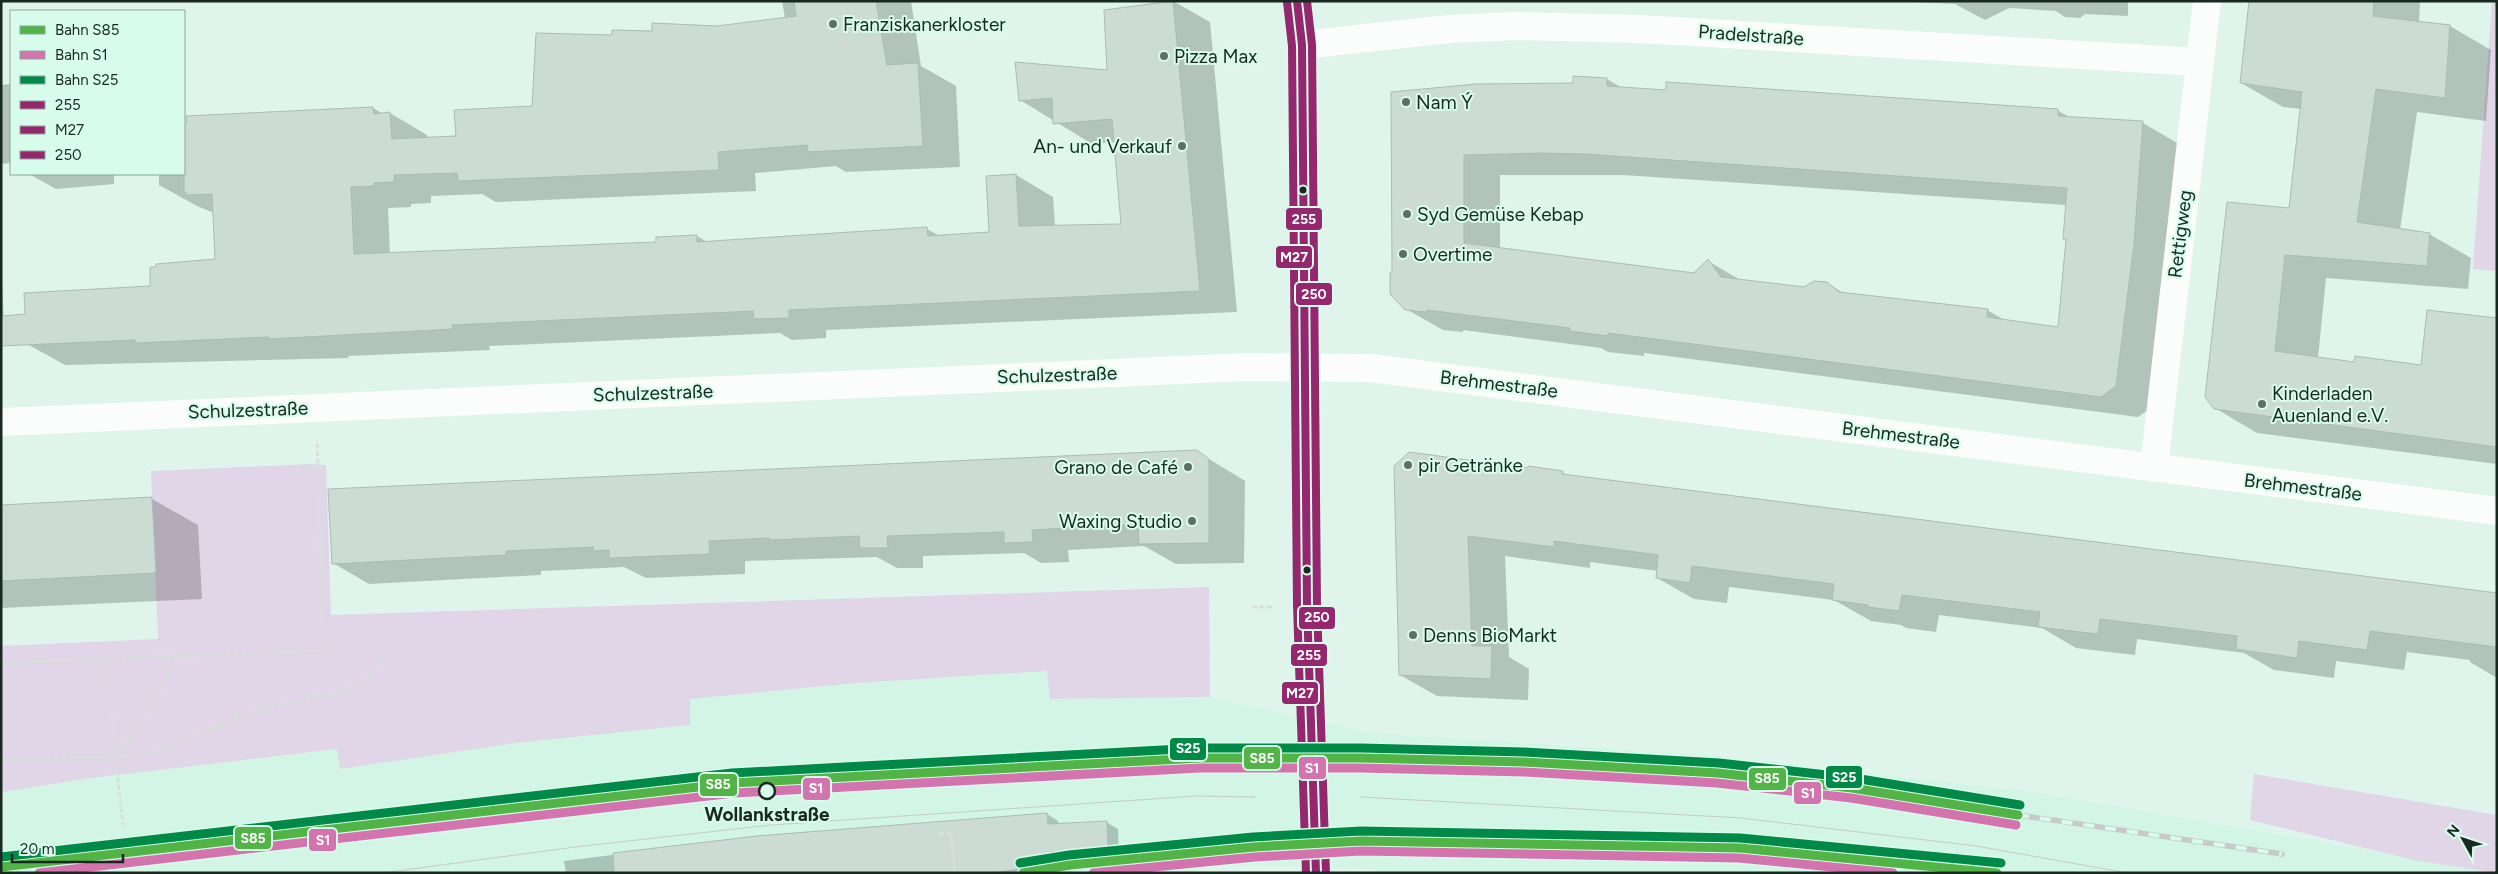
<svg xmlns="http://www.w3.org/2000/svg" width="2498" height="874" font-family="Figtree,sans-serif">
<rect width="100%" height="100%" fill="#dff4ea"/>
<path fill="#d2f5e6" d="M1047 671 1051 699 1210 697 1371 733 1728 757 2033 792 2496 873H1375V869L1255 865 1123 873H1V792L92 778 338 749 340 769 516 743 690 725V699L857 683Z"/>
<g fill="#e0d6e7">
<path d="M2492 1H2497V271L2473 269Z"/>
<path d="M310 464 326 465 331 615 1209 587 1210 697 1050 699 1047 671 857 683 690 699V725L516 743 340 769 337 749 92 778 1 792V646L158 639 151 471Z"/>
<path d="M2254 774 2497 815V873L2414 860 2250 820Z"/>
</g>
<g fill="#0003" fill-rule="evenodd">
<path d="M782 1H911L921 66 956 86 960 167 846 172 836 166 755 173 756 191 496 202 482 194 431 196V203L411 204V207L388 208 390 254 657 244 697 236 707 242 927 229 940 236 990 233 1016 175 1053 197 1055 226 1122 225 1115 142 1092 144 1020 100 1109 71 1105 11 1173 1 1210 22 1237 312 826 330V338L792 340 780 333 489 346 490 350 348 356 349 358 65 365 27 344 217 260 214 213 197 206 159 185V174H184V123L373 108 383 114 390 113 427 135 428 139 457 137 534 107 613 36 717 27 785 18Z"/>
<path d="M1891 1H2128V16L2085 14 2080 18 2065 17 2056 11 2009 8 1985 20 1955 4Z"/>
<path d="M2250 1H2420L2419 23 2450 26 2491 50 2486 121 2417 112 2400 230 2429 234 2471 258 2468 289 2326 278 2318 358 2355 363 2422 367 2497 319V464L2257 433 2215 408 2290 209 2301 109 2283 107 2241 83Z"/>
<path d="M1607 79 1622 88 2057 110 2071 118 2143 123 2179 144 2152 407 2138 417 1644 353V356L1608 352 1601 348 1463 330V332L1443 330 1406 309 1393 273 1392 94 1574 85ZM1500 175H1623L2067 205 2064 238 2067 240 2059 329 2006 321 1987 310 1845 294 1827 283 1804 289 1742 281 1708 261 1694 274 1500 249Z"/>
<path d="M11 84V163L1 164V85Z"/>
<path d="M29 174H114V184L56 189Z"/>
<path d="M1 260 4 325H1Z"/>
<path d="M1196 451 1245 481 1244 563 1176 564 1144 546 1068 550 1069 562 1041 563 1024 553 923 556V568H897L877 557 745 561V574L646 578 624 567 541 571V575L369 584 333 563Z"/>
<path d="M1396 466 1562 472 1568 476 1879 514 2497 595V678L2470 662V660L2407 652 2404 670 2336 661 2334 678 2274 670 2244 653 2137 639 2135 655 2076 648 2042 628 1939 615 1936 632 1906 628 1901 625 1871 621 1834 600 1729 587 1727 603 1694 599 1657 578 1658 571 1590 562V568L1505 556 1509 657 1529 669 1528 700 1437 696 1400 675Z"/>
<path d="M152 499 198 525 202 599 1 608V507Z"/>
<path d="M1047 814 1058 821V825L1106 822 1118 829 1119 853 1060 857 1061 871 1048 873H566L564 861 757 837Z"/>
</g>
<g fill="#ccdcd5" stroke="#abbcb4" fill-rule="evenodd">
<path d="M794 1H876L887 65 918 63 923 146 808 152 807 145 718 152 719 170 458 181 457 173 394 175V182L374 183V186L351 187 354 254 656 242V237L697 235V242L927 227 928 236 989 232 986 176 1016 174 1019 226 1121 224 1112 119 1053 124 1052 98 1019 101 1015 62 1107 70 1104 10 1173 1 1200 291 789 310V318L754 319 753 311 452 325 453 329 269 339V337L135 343V340L1 346V316L25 314 24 293 150 286V267H156V264L215 259 212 194 186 195V192H184V122H187L186 116 373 107 374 114 390 112 392 139 456 136 454 110 532 106 536 33 612 35V30L652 31V23L717 26 796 16Z"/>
<path d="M2249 1H2374L2373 16 2450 25 2445 98 2376 89 2357 222 2430 233 2427 266 2285 255 2275 351 2354 362 2355 356 2421 365 2427 310 2497 318V447L2214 409 2205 397 2227 202 2289 208 2302 92 2240 83Z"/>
<path d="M1573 76 1607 78V86L1666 90V82L2058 109V116L2143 121 2134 244 2116 386 2101 397 1608 333V336L1570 331V328L1427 310 1426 312 1405 310 1390 294V273L1392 272 1391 92 1476 84 1573 83ZM1541 153 1586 154 2067 188 2063 239H2066L2058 327 1987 317 1988 309 1839 292 1827 282 1814 281 1804 287 1721 277 1708 259 1694 273 1464 243V155Z"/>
<path d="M1197 450 1209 459V543L1139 544 1138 524 1032 530 1033 542 1004 543V532L887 536 888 548H860L859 536 769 540V538L709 541 710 554 609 558V550L594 551 593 547 506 551V555L332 564 328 489Z"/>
<path d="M1409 452 1527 468 1528 466 1563 471 1562 474 2497 593V647L2370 631 2367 650 2299 641 2297 658 2236 649 2237 636 2100 619 2098 634 2038 627 2040 612 1902 595 1899 611 1868 607V605L1832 600 1834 584 1692 566 1690 583 1656 578 1658 555 1554 541V547L1468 536 1472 646H1492L1491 679 1399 675 1394 466Z"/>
<path d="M152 497 156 573 1 581V505Z"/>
<path d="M1047 813 1048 824 1107 821 1108 847 1049 852 1050 865 991 873H614L613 853 757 836Z"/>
</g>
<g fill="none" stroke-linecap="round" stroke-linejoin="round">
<g stroke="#d9dfdc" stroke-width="3" stroke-dasharray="5 2.5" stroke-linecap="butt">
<path d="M2495 86H2497"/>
<path d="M1252 607H1274"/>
<path d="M105 658 123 826"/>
<path d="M1 663 324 650 317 440"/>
<path d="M114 757C141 725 161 693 177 655"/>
<path d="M1 759 114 757 158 752 252 712 360 686 390 648"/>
<path d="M939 834 951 833 955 873"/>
<path d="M1167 873V871"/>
</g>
<g stroke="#fafdfc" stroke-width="28">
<path d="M1302 45 1450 29 1517 26 1639 29 2200 62"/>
<path d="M1 422 1248 367 1370 368 2497 511"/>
<path d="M2154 468 2207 1"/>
</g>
<path stroke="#f8f9f9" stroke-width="28" d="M1297 1 1302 45 1307 605 1316 873"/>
<g stroke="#c6cbc9" stroke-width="1">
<path d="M1361 797 1741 818 1976 846 2128 873"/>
<path d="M382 873 575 847 771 825 1197 796 1255 797"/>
</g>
<defs>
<path id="rail" d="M2018 815 2282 854"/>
</defs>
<use href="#rail" stroke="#c6cbc9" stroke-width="5.5"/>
<use href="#rail" stroke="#d7fceb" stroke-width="4" stroke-dasharray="11" stroke-linecap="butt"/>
<defs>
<path id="bus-1" d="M1297 1 1302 45 1307 605 1316 873"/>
<path id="bus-2" d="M1287 2 1292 46 1297 605 1306 873"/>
<path id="bus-3" d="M1307 1 1312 45 1317 605 1326 873"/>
</defs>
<use href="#bus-1" stroke="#d7fceb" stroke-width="11"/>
<use href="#bus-2" stroke="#d7fceb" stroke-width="11"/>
<use href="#bus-3" stroke="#d7fceb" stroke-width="11"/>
<use href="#bus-1" stroke="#95276e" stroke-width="8"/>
<use href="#bus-2" stroke="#95276e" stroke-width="8"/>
<use href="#bus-3" stroke="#95276e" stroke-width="8"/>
<defs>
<g id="rail-1">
<path d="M1 867 733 783 1200 758H1361L1524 762 1718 773 1852 788 2018 815"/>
<path d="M1023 873 1070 865 1254 847 1361 841 1740 848 1997 873"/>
</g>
<g id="rail-2">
<path d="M39 873 734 793 1200 768H1361L1524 772 1717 783 1851 798 2016 825"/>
<path d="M1093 873 1255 857 1361 851 1739 858 1893 873"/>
</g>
<g id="rail-3">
<path d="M1 857 732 773 1200 748H1361L1524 752 1719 763 1854 778 2020 805"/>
<path d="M1020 863 1069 855 1253 837 1361 831 1740 838 2001 863"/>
</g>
</defs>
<use href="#rail-1" stroke="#d7fceb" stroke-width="12"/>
<use href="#rail-2" stroke="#d7fceb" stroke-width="12"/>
<use href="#rail-3" stroke="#d7fceb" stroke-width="12"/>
<use href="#rail-1" stroke="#52b447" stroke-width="9"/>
<use href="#rail-2" stroke="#d474ae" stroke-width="9"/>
<use href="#rail-3" stroke="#018a47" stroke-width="9"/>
</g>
<g fill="#5f6f68" stroke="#d7fceb" stroke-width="2">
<circle cx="833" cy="24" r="5"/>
<circle cx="1164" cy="56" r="5"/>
<circle cx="1406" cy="102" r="5"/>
<circle cx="1182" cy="146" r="5"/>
<circle cx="1407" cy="214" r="5"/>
<circle cx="1403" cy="254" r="5"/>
<circle cx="2262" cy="404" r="5"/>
<circle cx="1408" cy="465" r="5"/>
<circle cx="1188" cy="467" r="5"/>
<circle cx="1192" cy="521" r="5"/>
<circle cx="1413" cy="635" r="5"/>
</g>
<g fill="#1a2822" stroke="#d7fceb" stroke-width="2">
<circle cx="1303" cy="190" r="4.5"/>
<circle cx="1307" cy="570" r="4.5"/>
</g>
<circle fill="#d7fceb" stroke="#1a2822" stroke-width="2.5" cx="767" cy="791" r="8"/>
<g text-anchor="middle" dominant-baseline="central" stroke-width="4" stroke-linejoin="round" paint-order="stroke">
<g font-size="19" fill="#1a2822" stroke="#d7fceb" text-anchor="start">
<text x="843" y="24">Franziskanerkloster</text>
<text x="1174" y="56">Pizza Max</text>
<text x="1416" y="102">Nam Ý</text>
<text x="1172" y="146" text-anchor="end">An- und Verkauf</text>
<text x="1417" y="214">Syd Gemüse Kebap</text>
<text x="1413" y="254">Overtime</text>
<text x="2272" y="393">Kinderladen<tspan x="2272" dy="22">Auenland e.V.</tspan></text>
<text x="1418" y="465">pir Getränke</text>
<text x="1178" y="467" text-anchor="end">Grano de Café</text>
<text x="1182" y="521" text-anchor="end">Waxing Studio</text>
<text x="1423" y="635">Denns BioMarkt</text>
</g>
<g font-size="19" fill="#1a2822" stroke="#d7fceb">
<text transform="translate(1751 35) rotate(4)">Pradelstraße</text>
<text transform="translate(2180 234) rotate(-83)">Rettigweg</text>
<text transform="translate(1057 375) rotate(-2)">Schulzestraße</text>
<text transform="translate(1499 384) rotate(7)">Brehmestraße</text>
<text transform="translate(653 393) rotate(-2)">Schulzestraße</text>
<text transform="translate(248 410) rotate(-2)">Schulzestraße</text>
<text transform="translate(1901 435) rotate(7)">Brehmestraße</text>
<text transform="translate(2303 487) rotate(7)">Brehmestraße</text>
</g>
<g font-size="19" font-weight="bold" fill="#1a2822" stroke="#d7fceb">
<text x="767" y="814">Wollankstraße</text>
</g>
</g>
<g stroke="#d7fceb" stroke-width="2">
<rect x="1285" y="207" width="38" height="24" rx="5" fill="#95276e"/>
<rect x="1275" y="245" width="38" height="24" rx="5" fill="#95276e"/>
<rect x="1295" y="282" width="38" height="24" rx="5" fill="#95276e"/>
<rect x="1298" y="606" width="38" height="24" rx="5" fill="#95276e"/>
<rect x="1290" y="643" width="38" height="24" rx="5" fill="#95276e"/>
<rect x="1281" y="681" width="38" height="24" rx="5" fill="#95276e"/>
<rect x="1169" y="737" width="38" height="24" rx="5" fill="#018a47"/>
<rect x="1243" y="746" width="38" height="24" rx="5" fill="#52b447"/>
<rect x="1298" y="756" width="29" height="24" rx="5" fill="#d474ae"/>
<rect x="1825" y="765" width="38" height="24" rx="5" fill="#018a47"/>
<rect x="1748" y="767" width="39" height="24" rx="5" fill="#52b447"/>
<rect x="699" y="773" width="39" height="24" rx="5" fill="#52b447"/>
<rect x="802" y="777" width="29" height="24" rx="5" fill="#d474ae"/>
<rect x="1793" y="781" width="29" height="24" rx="5" fill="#d474ae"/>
<rect x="234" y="826" width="38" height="24" rx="5" fill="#52b447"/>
<rect x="308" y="828" width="29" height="24" rx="5" fill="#d474ae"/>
</g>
<g font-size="14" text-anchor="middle" font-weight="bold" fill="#fff">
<text x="1304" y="224">255</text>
<text x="1294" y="262">M27</text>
<text x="1314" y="299">250</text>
<text x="1317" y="622">250</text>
<text x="1309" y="660">255</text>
<text x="1300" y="698">M27</text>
<text x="1188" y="753">S25</text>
<text x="1262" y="763">S85</text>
<text x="1312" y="773">S1</text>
<text x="1844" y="782">S25</text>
<text x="1767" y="783">S85</text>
<text x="718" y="789">S85</text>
<text x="816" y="793">S1</text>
<text x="1808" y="798">S1</text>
<text x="253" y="843">S85</text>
<text x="323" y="845">S1</text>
</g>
<rect width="2498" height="874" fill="none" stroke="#1a2822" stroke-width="5"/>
<rect x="10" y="10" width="175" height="165" fill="#d7fceb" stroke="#8ba79b"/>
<rect x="20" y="26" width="25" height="8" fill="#52b447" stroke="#8ba79b"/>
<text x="55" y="35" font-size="15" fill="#1a2822">Bahn S85</text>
<rect x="20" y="51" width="25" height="8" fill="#d474ae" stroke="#8ba79b"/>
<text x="55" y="60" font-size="15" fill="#1a2822">Bahn S1</text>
<rect x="20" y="76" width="25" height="8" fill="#018a47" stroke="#8ba79b"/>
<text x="55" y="85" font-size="15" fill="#1a2822">Bahn S25</text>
<rect x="20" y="101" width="25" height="8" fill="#95276e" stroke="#8ba79b"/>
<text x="55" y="110" font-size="15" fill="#1a2822">255</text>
<rect x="20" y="126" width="25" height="8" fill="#95276e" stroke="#8ba79b"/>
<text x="55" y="135" font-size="15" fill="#1a2822">M27</text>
<rect x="20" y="151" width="25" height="8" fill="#95276e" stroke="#8ba79b"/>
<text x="55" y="160" font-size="15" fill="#1a2822">250</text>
<g transform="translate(2463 839) rotate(310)" stroke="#d7fceb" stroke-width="4" paint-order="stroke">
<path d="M0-4L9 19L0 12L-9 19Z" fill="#1a2822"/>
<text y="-8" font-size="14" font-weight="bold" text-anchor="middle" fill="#1a2822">N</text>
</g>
<path d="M12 854v8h111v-8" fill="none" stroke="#1a2822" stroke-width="2.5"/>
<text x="20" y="854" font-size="15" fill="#1a2822" stroke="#d7fceb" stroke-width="4" paint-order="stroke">20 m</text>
</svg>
